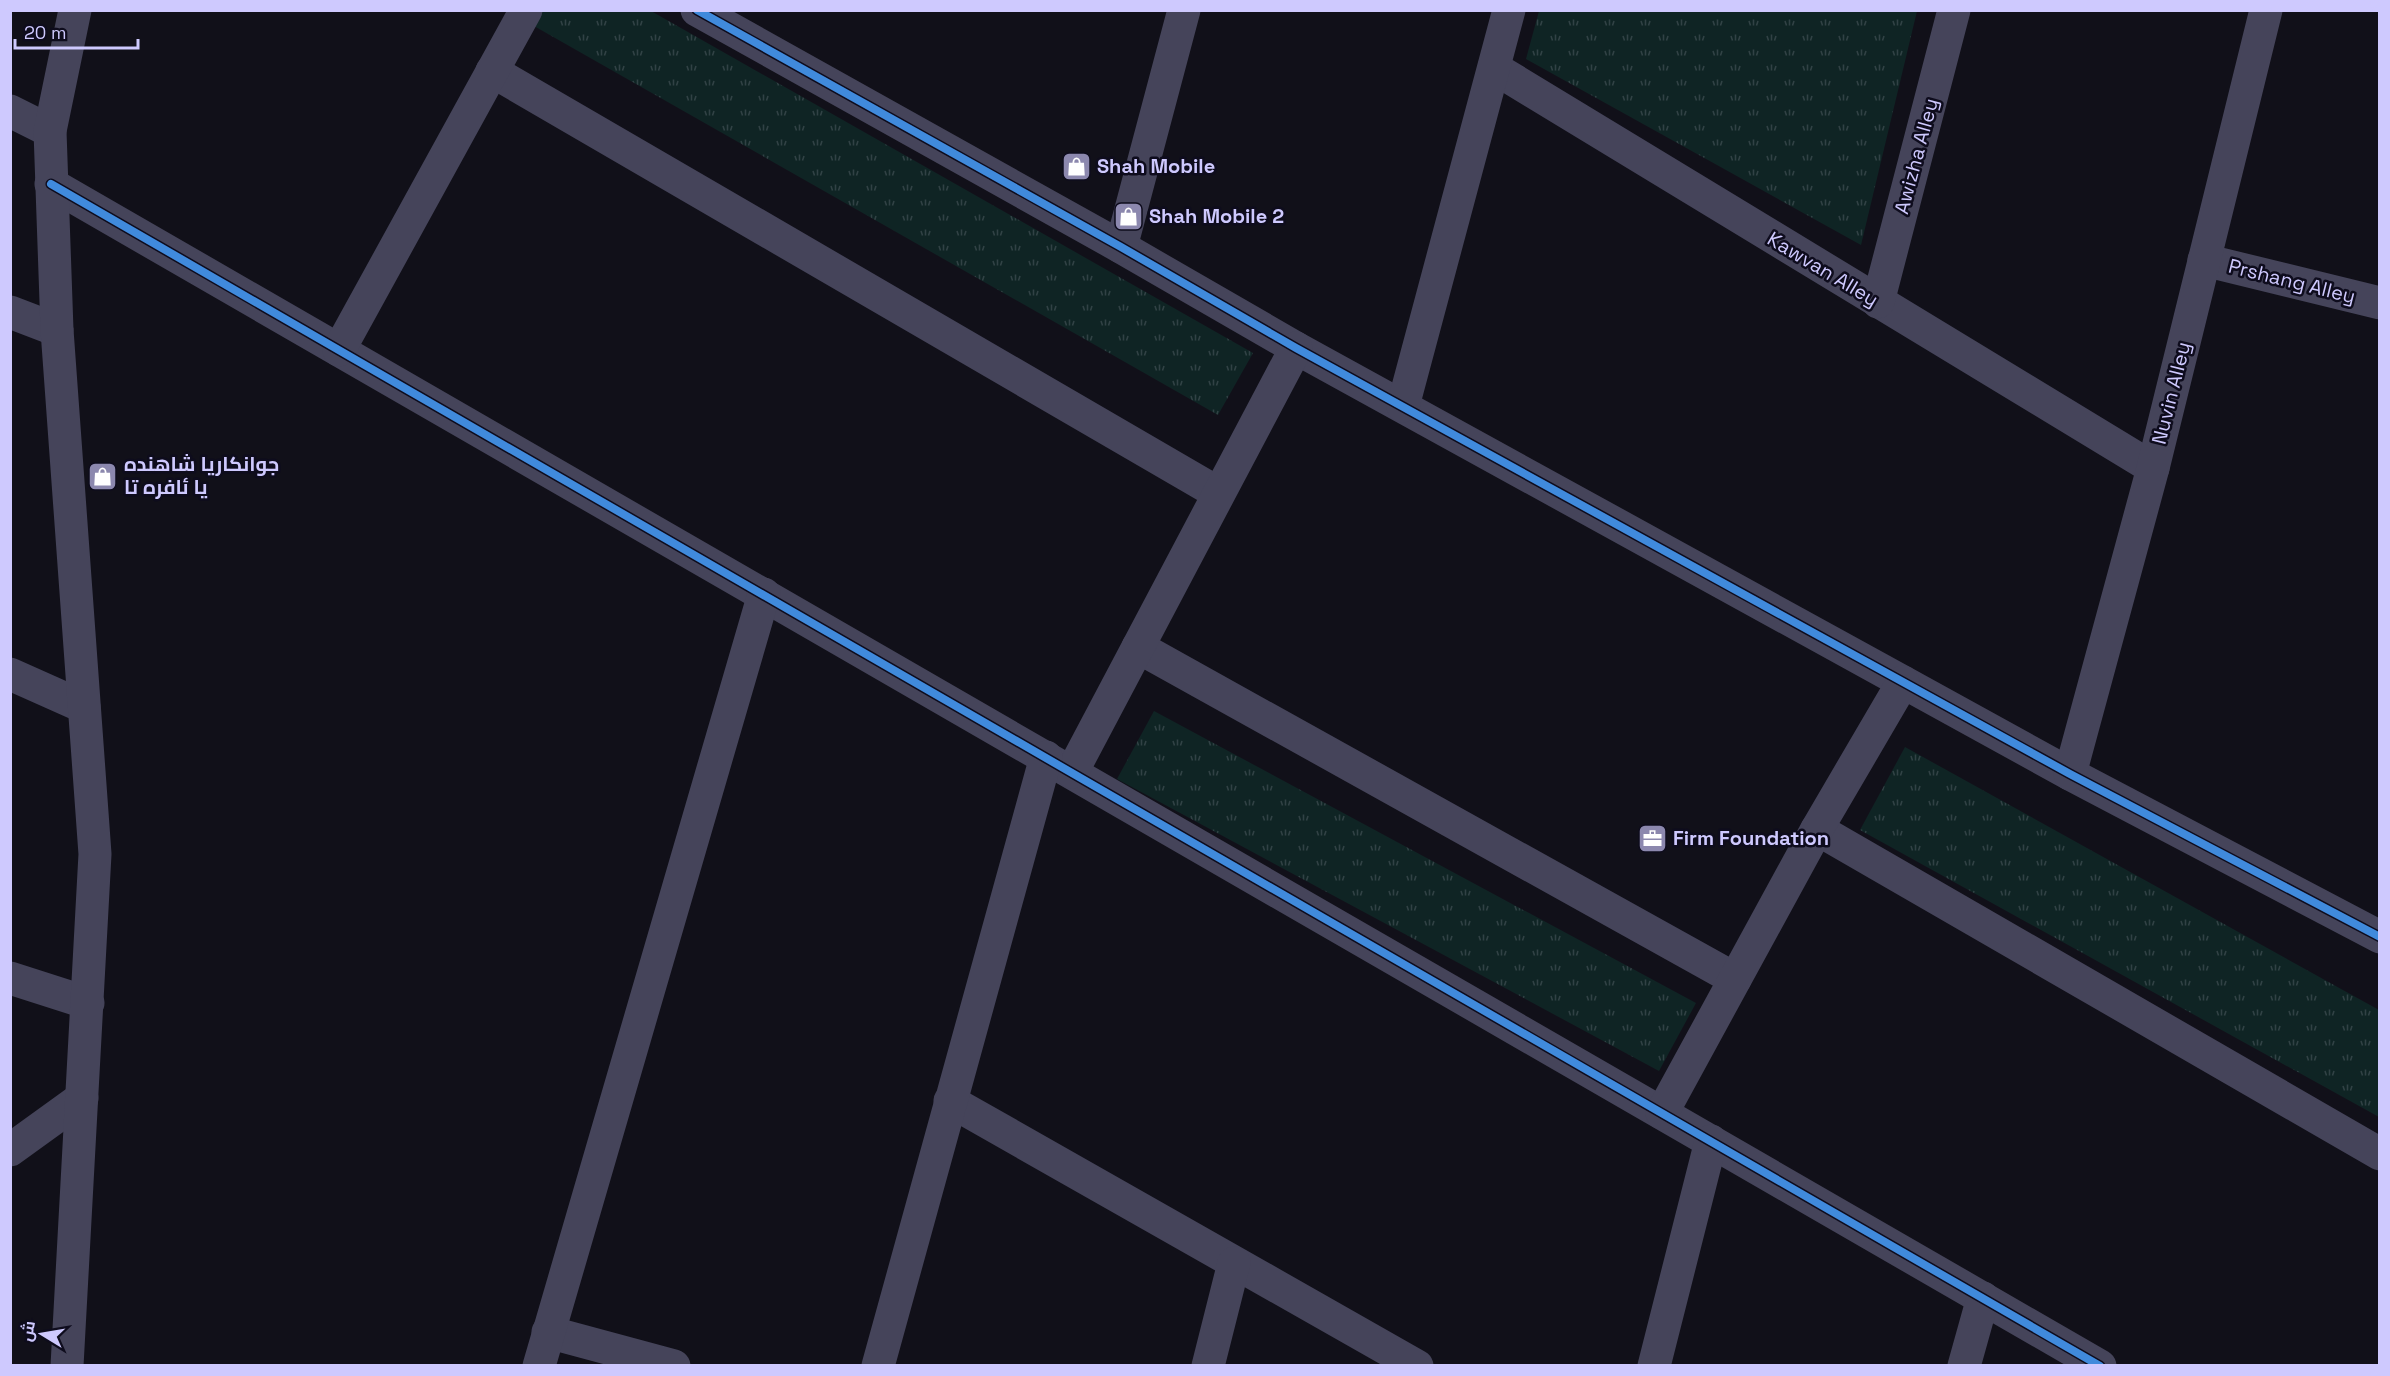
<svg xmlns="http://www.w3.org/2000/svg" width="2390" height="1376" font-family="'Space Grotesk',Cairo,sans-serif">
<defs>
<pattern id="park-tufts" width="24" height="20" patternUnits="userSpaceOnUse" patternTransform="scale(1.5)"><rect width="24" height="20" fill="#0f2424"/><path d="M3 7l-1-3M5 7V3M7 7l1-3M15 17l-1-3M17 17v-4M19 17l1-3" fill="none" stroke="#314245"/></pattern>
</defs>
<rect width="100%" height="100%" fill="#111019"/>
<g fill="url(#park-tufts)">
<path d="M543 11H651L1253 353 1218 415 534 26Z"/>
<path d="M1539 11H1917L1861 245 1526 59Z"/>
<path d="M1154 711 1696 1003 1659 1071 1117 779Z"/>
<path d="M1905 747 2379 1010V1117L1860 830Z"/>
</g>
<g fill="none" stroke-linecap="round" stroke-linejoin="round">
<g stroke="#45445a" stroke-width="33">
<path d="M697 10 1121 247 1296 348 1903 682 2070 774 2380 937"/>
<path d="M1494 68 2153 468"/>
<path d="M492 71 1218 493"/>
<path d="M10 111 50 131"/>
<path d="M51 184 2100 1366"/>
<path d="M1121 247 1184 10"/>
<path d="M2204 260 2380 303"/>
<path d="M1878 302 1954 10"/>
<path d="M10 312 57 330"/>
<path d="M339 350 526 10"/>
<path d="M1403 406 1509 10"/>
<path d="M1138 647 1735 979"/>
<path d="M10 674 84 707"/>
<path d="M1072 772 1296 348"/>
<path d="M2070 774 2153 468 2266 10"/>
<path d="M1817 829 2380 1154"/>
<path d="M10 978 88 1003"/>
<path d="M950 1101 1417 1366"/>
<path d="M1662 1113 1817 829 1903 682"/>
<path d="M10 1150 82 1098"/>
<path d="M548 1332 674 1366"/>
<path d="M67 1366 95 854 57 330 50 131 75 10"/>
<path d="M539 1366 764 594"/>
<path d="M878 1366 1046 757"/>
<path d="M1208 1366 1234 1263"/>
<path d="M1654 1366 1711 1141"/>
<path d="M1964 1366 1983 1298"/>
</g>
<defs>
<g id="cycleway">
<path d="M697 10 1121 247 1296 348 1903 682 2070 774 2380 937"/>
<path d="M51 184 2100 1366"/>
</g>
</defs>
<use href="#cycleway" stroke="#0e0c1d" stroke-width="11"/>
<use href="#cycleway" stroke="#408adc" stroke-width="8"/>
</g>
<defs>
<symbol id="shop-square" viewBox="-11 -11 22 22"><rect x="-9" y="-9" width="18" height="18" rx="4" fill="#8c88ae" stroke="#0e0c1d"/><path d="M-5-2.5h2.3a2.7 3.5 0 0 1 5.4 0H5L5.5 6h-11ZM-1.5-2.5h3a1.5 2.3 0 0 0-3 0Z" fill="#fff"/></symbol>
<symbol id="office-square" viewBox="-11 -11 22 22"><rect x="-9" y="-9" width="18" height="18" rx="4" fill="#8c88ae" stroke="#0e0c1d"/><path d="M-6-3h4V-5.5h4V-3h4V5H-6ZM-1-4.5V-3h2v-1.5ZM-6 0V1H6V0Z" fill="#fff"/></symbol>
</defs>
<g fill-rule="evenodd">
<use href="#shop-square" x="1060" y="150" width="33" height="33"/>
<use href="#shop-square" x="1112" y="200" width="33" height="33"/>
<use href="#shop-square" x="86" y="460" width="33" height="33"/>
<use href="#office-square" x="1636" y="822" width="33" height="33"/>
</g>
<g text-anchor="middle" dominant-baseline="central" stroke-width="5" stroke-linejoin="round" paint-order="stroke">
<g font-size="20" fill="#cec9fe" stroke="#0e0c1d">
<text transform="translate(1916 156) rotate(-75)">Awizha Alley</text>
<text transform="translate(1823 269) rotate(31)">Kawvan Alley</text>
<text transform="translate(2292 281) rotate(14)">Prshang Alley</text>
<text transform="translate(2171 393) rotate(-76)">Nuvin Alley</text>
</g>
<g font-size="20" font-weight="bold" fill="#cec9fe" stroke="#0e0c1d" text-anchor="start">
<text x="1097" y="166">Shah Mobile</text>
<text x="1149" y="216">Shah Mobile 2</text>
<text x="124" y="464">جوانكاريا شاهنده<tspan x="124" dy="23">يا ئافره تا</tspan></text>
<text x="1673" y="838">Firm Foundation</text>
</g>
</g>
<rect width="2390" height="1376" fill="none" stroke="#cec9fe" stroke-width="24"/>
<g transform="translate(42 1334) rotate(281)" stroke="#0e0c1d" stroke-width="4.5" paint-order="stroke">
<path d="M0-4.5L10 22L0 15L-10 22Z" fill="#cec9fe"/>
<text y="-9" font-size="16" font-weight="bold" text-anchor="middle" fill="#cec9fe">ش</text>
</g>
<path d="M15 39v9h123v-9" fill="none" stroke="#cec9fe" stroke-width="3"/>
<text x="24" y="39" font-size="18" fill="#cec9fe" stroke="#0e0c1d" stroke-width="4.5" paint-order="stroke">20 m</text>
</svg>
